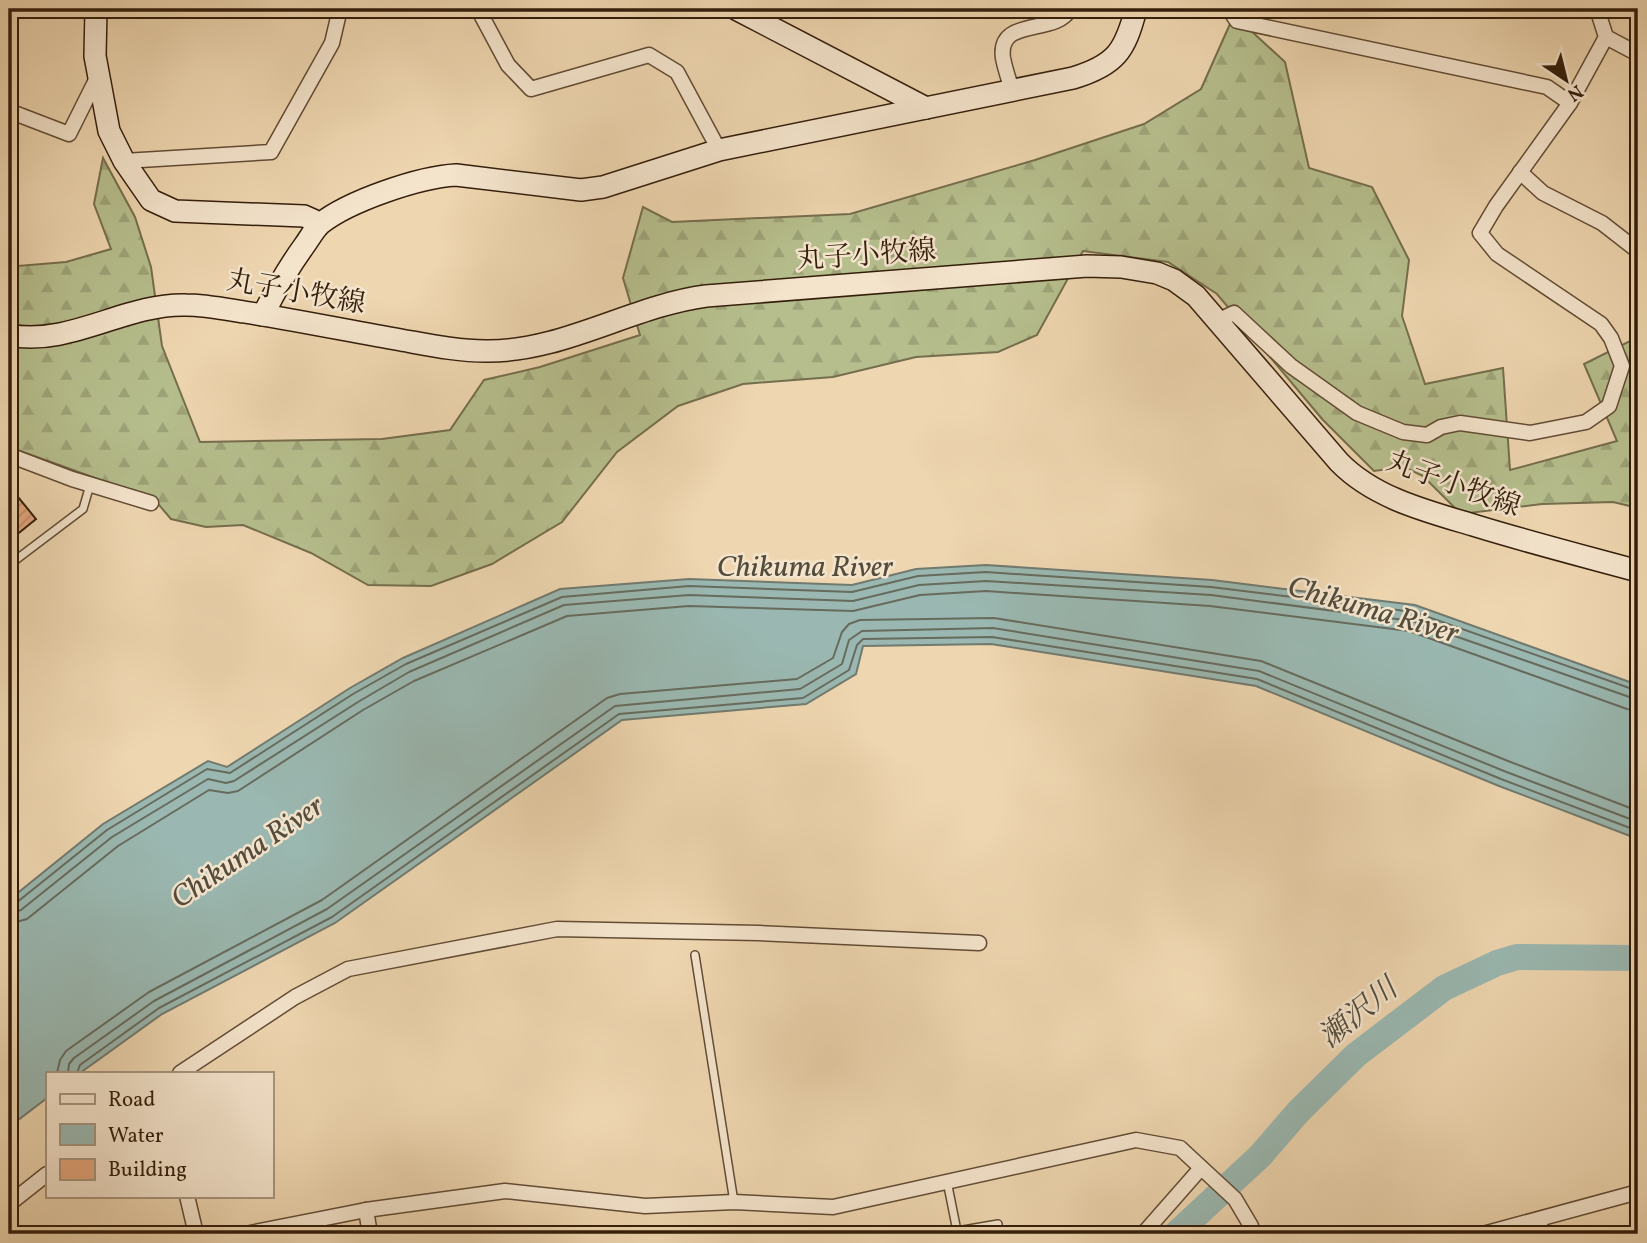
<svg xmlns="http://www.w3.org/2000/svg" width="1647" height="1243" font-family="Vollkorn,'Noto Serif JP',serif">
<defs>
<pattern id="forest-firs" width="22" height="20" patternUnits="userSpaceOnUse" patternTransform="scale(1.75)"><rect width="22" height="20" fill="#b6be8d"/><path d="M5 1l3.5 6h-7zM16 11l3.5 6h-7z" fill="#9da378"/></pattern>
<pattern id="building-hatch" width="6" height="6" patternUnits="userSpaceOnUse" patternTransform="scale(1.75)"><rect width="6" height="6" fill="#e6a77e"/><path d="M-1 1l2-2M0 6l6-6M5 7l2-2" fill="none" stroke="#c68f6c"/></pattern>
</defs>
<rect width="100%" height="100%" fill="#eed6b0"/>
<filter id="stains"><feTurbulence type="fractalNoise" baseFrequency=".00286" numOctaves="4"/><feColorMatrix values="0 0 0 0 .2 0 0 0 0 .09 0 0 0 0 .02 0 0 0 .5 -.17"/></filter>
<radialGradient id="worn" r=".72"><stop offset=".6" stop-color="#630" stop-opacity="0"/><stop offset="1" stop-color="#630" stop-opacity=".3"/></radialGradient>
<path fill="url(#forest-firs)" stroke="#756e4c" stroke-width="2" d="M1234 15 1285 62 1309 168 1372 187 1409 260 1402 316 1425 384 1503 368 1510 470 1617 441 1584 364 1638 337V508L1613 502 1542 504 1461 514 1423 476 1404 467 1374 471 1323 420 1217 294 1168 262 1083 251 1037 335 998 352 916 357 833 377 743 384 678 406 617 452 562 522 492 564 431 586 368 585 311 553 243 525 206 527 171 519 154 499 9 447V226L18 266 66 262 111 249 94 204 103 158 135 217 151 267 162 346 200 442 382 439 450 430 484 380 540 367 640 335 623 278 643 207 672 222 850 214 1035 160 1144 124 1201 89Z"/>
<path fill="#9ab8b1" stroke="#717a6f" stroke-width="2" d="M986 565 1212 580 1415 605 1638 685V839L1499 786 1256 686 991 644 863 646 856 674 806 704 622 720 335 923 162 1014 80 1073H47V1098L9 1127V900L103 824 208 761 227 767 350 688 403 658 560 589 689 579 852 585 916 569Z"/>
<g fill="none" stroke-linecap="round" stroke-linejoin="round">
<g stroke="#676b5e" stroke-width="2">
<path d="M9 905 16 903 107 830 207 769 230 773 353 694 406 664 562 597 689 586 852 592 918 576 986 572 1211 587 1414 612 1638 691"/>
<path d="M9 914 21 910 112 837 208 779 226 783 234 781 358 702 409 672 564 605 689 595 853 601 919 585 986 581 1211 595 1412 621 1638 700"/>
<path d="M9 924 27 919 118 846 209 790 228 793 238 791 363 710 414 681 567 616 689 606 853 611 920 595 986 591 1210 606 1409 631 1627 709 1638 710"/>
<path d="M57 1073 60 1060 66 1051 149 992 322 900 607 698 620 694 797 679 833 658 842 632 849 624 860 620 994 618 1261 661 1508 761 1638 811"/>
<path d="M68 1073 69 1064 74 1058 154 1001 327 909 615 706 800 689 842 664 849 640 862 631 993 628 1259 671 1504 771 1638 822"/>
<path d="M77 1073 80 1065 159 1008 332 917 619 714 803 698 849 670 857 645 863 639 992 637 1257 679 1501 779 1638 831"/>
</g>
<path stroke="#9ab8b1" stroke-width="26" d="M1176 1234 1260 1156 1299 1111 1356 1055 1444 988 1497 963 1517 957 1638 958"/>
</g>
<path fill="url(#building-hatch)" stroke="#341e0b" stroke-width="2" d="M9 486 36 519 9 541Z"/>
<g fill="none" stroke-linecap="round" stroke-linejoin="round">
<defs>
<g id="lane">
<path d="M9 565 83 509 90 485"/>
<path d="M695 955 734 1202"/>
<path d="M947 1181 957 1231"/>
<path d="M1540 1218 1548 1234"/>
<path d="M940 1234 998 1224"/>
</g>
<g id="street">
<path d="M478 9 508 65 531 89 649 55 677 72 719 150"/>
<path d="M1229 9 1237 21 1547 87 1570 103"/>
<path d="M1606 37 1638 54"/>
<path d="M1012 90C1009 80 1005 69 1003 58 997 16 1056 36 1070 9"/>
<path d="M9 111 69 134 98 76"/>
<path d="M124 161 271 152 332 43 340 9"/>
<path d="M1520 172 1543 193 1602 223 1638 251"/>
<path d="M1219 320 1234 313 1291 366 1357 413 1403 432 1427 435 1441 427 1460 423 1530 433 1586 422 1609 406 1622 366 1611 338 1601 324 1497 254 1480 233 1496 206 1570 103 1606 37 1599 15V9"/>
<path d="M9 455 72 479 151 503"/>
<path d="M180 1073 295 997 348 969 557 929 759 933 979 943"/>
<path d="M187 1196 196 1234"/>
<path d="M9 1204 47 1174"/>
<path d="M366 1210 370 1234"/>
<path d="M245 1234 366 1210 505 1191 645 1206 734 1202 833 1207 1136 1140 1180 1148 1235 1199 1251 1226V1234"/>
<path d="M1143 1234 1201 1168"/>
<path d="M1483 1234 1638 1192"/>
</g>
<g id="secondary">
<path d="M96 9 95 56 109 131 124 161 151 200 175 211 304 216 313 220 318 226"/>
<path d="M736 9 926 108"/>
<path d="M263 315C275 291 288 268 304 246 309 239 314 230 320 224 349 201 419 177 456 175L581 190 603 187 719 150 1073 78C1116 65 1125 51 1136 9"/>
<path d="M9 335C69 347 126 303 186 305 205 305 225 309 244 312 297 320 349 331 401 340 429 345 457 351 486 351 563 352 631 306 706 296L1087 266 1121 267 1157 273 1174 280 1196 296 1339 462C1374 498 1426 511 1473 525 1528 542 1583 556 1638 571"/>
</g>
</defs>
<use href="#lane" stroke="#624c34" stroke-width="10"/>
<use href="#street" stroke="#624c34" stroke-width="17"/>
<use href="#secondary" stroke="#341e0b" stroke-width="24"/>
<use href="#lane" stroke="#f4e4cc" stroke-width="7"/>
<use href="#street" stroke="#f4e4cc" stroke-width="14"/>
<use href="#secondary" stroke="#f4e4cc" stroke-width="21"/>
</g>
<g text-anchor="middle" dominant-baseline="central" stroke-width="5" stroke-linejoin="round" paint-order="stroke">
<g font-size="28" fill="#341e0b" stroke="#f4e4cc">
<text transform="translate(866 256) rotate(-4)">丸子小牧線</text>
<text transform="translate(296 293) rotate(10)">丸子小牧線</text>
<text transform="translate(1453 485) rotate(20)">丸子小牧線</text>
</g>
<g font-size="30" font-style="italic" fill="#534c3d" stroke="#f4e4cc">
<text x="805" y="568">Chikuma River</text>
<text transform="translate(1373 611) rotate(16)">Chikuma River</text>
<text transform="translate(248 853) rotate(-34)">Chikuma River</text>
<text transform="translate(1359 1014) rotate(-39)">瀬沢川</text>
</g>
</g>
<rect width="1647" height="1243" fill="none" stroke="#eed6b0" stroke-width="35"/>
<rect x="10" y="10" width="1626" height="1222" fill="none" stroke="#341e0b" stroke-width="3.5"/>
<rect x="18" y="18" width="1612" height="1208" fill="none" stroke="#341e0b" stroke-width="2"/>
<rect x="46" y="1072" width="228" height="126" fill="#f4e4cc" stroke="#a7957f" stroke-width="2"/>
<rect x="60" y="1094" width="35" height="10" fill="#f4e4cc" stroke="#a7957f" stroke-width="2"/>
<text x="108" y="1106" font-size="21" fill="#341e0b">Road</text>
<rect x="60" y="1124" width="35" height="21" fill="#9ab8b1" stroke="#a7957f" stroke-width="2"/>
<text x="108" y="1142" font-size="21" fill="#341e0b">Water</text>
<rect x="60" y="1159" width="35" height="21" fill="#e6a77e" stroke="#a7957f" stroke-width="2"/>
<text x="108" y="1176" font-size="21" fill="#341e0b">Building</text>
<g transform="translate(1566 80) rotate(145)" stroke="#f4e4cc" stroke-width="5" paint-order="stroke">
<path d="M0-5L12 26L0 18L-12 26Z" fill="#341e0b"/>
<text y="-10" font-size="19" font-weight="bold" text-anchor="middle" fill="#341e0b">N</text>
</g>
<rect width="100%" height="100%" filter="url(#stains)"/>
<rect width="100%" height="100%" fill="url(#worn)"/>
</svg>
